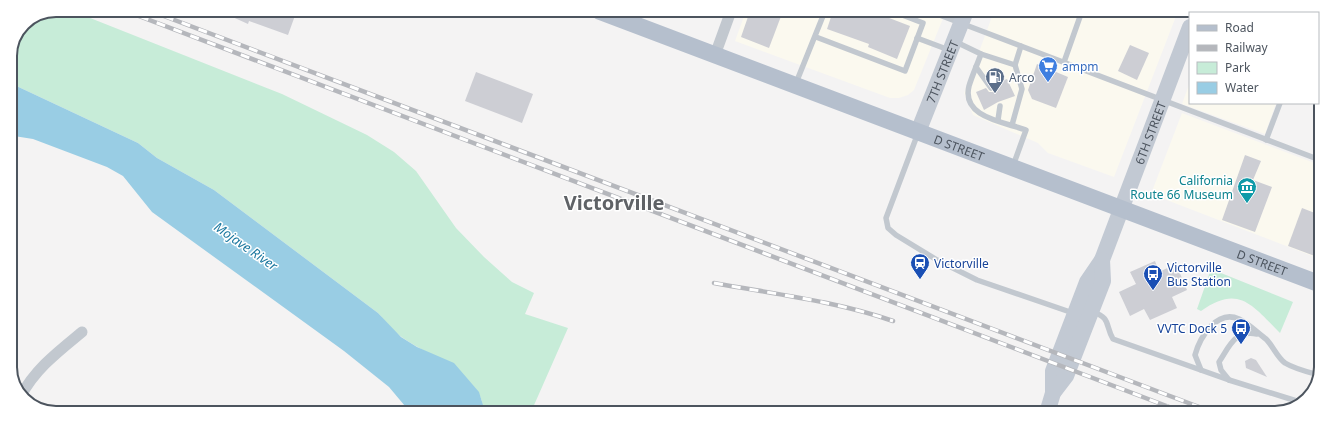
<svg xmlns="http://www.w3.org/2000/svg" width="1331" height="423" font-family="'Noto Sans',sans-serif">
<rect width="100%" height="100%" fill="#f4f3f3"/>
<g fill="#fbf9ef">
<path d="M746 11H946L914 90 908 95 899 98H890L735 41Z"/>
<path d="M994 11H1178L1114 177 1048 153 1038 143 973 115 964 93Z"/>
<path d="M1318 46 1321 53V90L1318 89Z"/>
<path d="M1190 82V103H1276L1265 134 1182 104Z"/>
<path d="M1182 113 1320 165V259L1151 194Z"/>
</g>
<g fill="#c7ecd8">
<path d="M56 10H70L282 94 367 135 394 152 416 171 456 228 484 257 512 282 534 293 525 314 568 328 531 412H482C490 380 424 353 403 338 393 331 386 322 378 313L214 190 157 158 138 143 10 83V56L24 23Z"/>
<path d="M1211 269 1293 302 1280 333C1252 305 1239 284 1201 311L1197 309Z"/>
</g>
<path fill="#99cde4" d="M10 83 138 143 157 158 214 190 378 313 401 337 417 347 454 363 479 392 483 405 482 412H410L389 387 344 351 152 212 123 176 107 167 33 139 14 136 10 134Z"/>
<g fill="#cdced4">
<path d="M217 10H297L288 35 249 21 248 24Z"/>
<path d="M750 11H783L769 48 741 37Z"/>
<path d="M833 11H871L910 26 897 59 868 47 869 44 827 29Z"/>
<path d="M1130 45 1149 53 1137 80 1118 71Z"/>
<path d="M1037 64 1068 77 1056 108 1032 99 1028 90Z"/>
<path d="M476 72 533 94 522 123 465 101Z"/>
<path d="M1007 79 1015 96 998 102 984 110 976 92 986 88 989 92H993L995 88 994 84Z"/>
<path d="M1245 155 1261 161 1253 180 1272 187 1255 232 1222 220Z"/>
<path d="M1302 208 1320 215V258L1288 246Z"/>
<path d="M1155 261 1159 272 1176 264 1187 290 1172 297 1177 308 1150 320 1144 309 1130 316 1119 292 1136 284 1130 272Z"/>
<path d="M1251 358 1256 360 1267 377 1246 368 1245 361Z"/>
</g>
<g fill="none" stroke-linecap="round" stroke-linejoin="round">
<g stroke="#c2c8cf" stroke-width="5.5">
<path d="M929 11 1320 160"/>
<path d="M816 37 905 71 923 23 892 11"/>
<path d="M917 38 949 50"/>
<path d="M954 41 981 54C977 65 972 76 969 86 961 118 1005 122 1026 130L1013 166"/>
<path d="M981 54 1015 65"/>
<path d="M1064 62 1082 11"/>
<path d="M976 67 991 88"/>
<path d="M796 83 825 11"/>
<path d="M998 120 1000 106"/>
<path d="M1012 125 1022 89 1015 65 1021 46"/>
<path d="M918 133 886 218 888 228 896 235 937 260 977 280 1073 313"/>
<path d="M1266 140 1280 103"/>
<path d="M1093 312C1111 318 1105 325 1113 339L1229 380 1303 403"/>
<path d="M1201 370 1195 355C1200 337 1217 309 1239 319 1248 323 1258 333 1266 339 1273 346 1277 357 1285 363 1295 369 1308 372 1319 375"/>
<path d="M1229 380 1221 370 1219 362C1229 347 1235 329 1257 334"/>
</g>
<g stroke="#c2c8cf" stroke-width="11">
<path d="M715 55 731 11"/>
<path d="M21 396C35 369 59 351 82 332"/>
</g>
<g stroke="#c2c9d3" stroke-width="16">
<path d="M1195 13 1196 12"/>
<path id="s1" d="M918 132 966 11"/>
<path id="s2" d="M1053 393V371L1087 282 1102 260 1190 27"/>
<path d="M1047 413 1053 393 1066 376 1103 281 1102 260"/>
</g>
<path stroke="#b5bfcd" stroke-width="17" id="s3" d="M599 11 1320 284"/>
<defs>
<g id="rail">
<path d="M123 10 1185 413"/>
<path d="M148 10 1215 413"/>
<path d="M714 283C774 294 835 301 893 321"/>
</g>
</defs>
<use href="#rail" stroke="#b5b7bc" stroke-width="4.5"/>
<use href="#rail" stroke="#fff" stroke-width="3" stroke-dasharray="9" stroke-linecap="butt"/>
</g>
<defs>
<symbol id="supermarket-pin" viewBox="-11 -11 22 30"><path d="M0 17L-7.5 6A9.5 9.5 0 1 1 7.5 6Z" fill="#3f7fe0" stroke="#fff"/><path d="M-6-5.5h2.5l.6 2H6L4.5 2H-2.5L-4.4-4H-6ZM-1.5 3.2a1.3 1.3 0 1 0 .1 0ZM3 3.2a1.3 1.3 0 1 0 .1 0Z" fill="#fff"/></symbol>
<symbol id="fuel-pin" viewBox="-11 -11 22 30"><path d="M0 17L-7.5 6A9.5 9.5 0 1 1 7.5 6Z" fill="#5c6f8a" stroke="#fff"/><path d="M-5.5-6h7V0h2V4h1.3V-2.5L3-4.5l.8-.8L6-3V5H2.5V1h-1V6h-7ZM-4.2-4.7v3.2H.2V-4.7Z" fill="#fff"/></symbol>
<symbol id="museum-pin" viewBox="-11 -11 22 30"><path d="M0 17L-7.5 6A9.5 9.5 0 1 1 7.5 6Z" fill="#0f9aa8" stroke="#fff"/><path d="M0-6L6-3V-2H-6V-3ZM-5-1h2V3h-2ZM-1-1h2V3h-2ZM3-1h2V3H3ZM-6 4H6V6H-6Z" fill="#fff"/></symbol>
<symbol id="station-pin" viewBox="-11 -11 22 30"><path d="M0 17L-7.5 6A9.5 9.5 0 1 1 7.5 6Z" fill="#1a4fb4" stroke="#fff"/><path d="M-3-6H3Q5-6 5-4V2Q5 4 3 4L4.5 6H3L1.5 4h-3L-3 6H-4.5L-3 4Q-5 4-5 2V-4Q-5-6-3-6ZM-3.5-4v3h7v-3ZM-3.5 1v1.5H-2V1ZM2 1v1.5H3.5V1Z" fill="#fff"/></symbol>
<symbol id="bus-pin" viewBox="-11 -11 22 30"><path d="M0 17L-7.5 6A9.5 9.5 0 1 1 7.5 6Z" fill="#1a4fb4" stroke="#fff"/><path d="M-5-6H5V4H4V6H2V4H-2V6H-4V4H-5ZM-3.5-4V0h7V-4ZM-3.5 1.2v1.5H-2V1.2ZM2 1.2v1.5H3.5V1.2Z" fill="#fff"/></symbol>
</defs>
<g fill-rule="evenodd">
<use href="#supermarket-pin" x="1037" y="55" width="22" height="30"/>
<use href="#fuel-pin" x="984" y="66" width="22" height="30"/>
<use href="#museum-pin" x="1236" y="176" width="22" height="30"/>
<use href="#station-pin" x="909" y="252" width="22" height="30"/>
<use href="#bus-pin" x="1142" y="263" width="22" height="30"/>
<use href="#bus-pin" x="1230" y="317" width="22" height="30"/>
</g>
<g text-anchor="middle" dominant-baseline="central" stroke-width="3" stroke-linejoin="round" paint-order="stroke">
<g font-size="12" fill="#366cbe" stroke="#fff" text-anchor="start">
<text x="1062" y="66">ampm</text>
</g>
<g font-size="12" fill="#4c545e" stroke="#fff">
<text stroke="none"><textPath href="#s1" startOffset="65">7TH STREET</textPath></text>
<text stroke="none"><textPath href="#s2" startOffset="280">6TH STREET</textPath></text>
<text stroke="none"><textPath href="#s3" startOffset="385">D STREET</textPath></text>
<text stroke="none"><textPath href="#s3" startOffset="709">D STREET</textPath></text>
</g>
<g font-size="12" fill="#4e5e75" stroke="#fff" text-anchor="start">
<text x="1009" y="77">Arco</text>
</g>
<g font-size="12" fill="#0d838f" stroke="#fff" text-anchor="end">
<text x="1233" y="180">California<tspan x="1233" dy="14">Route 66 Museum</tspan></text>
</g>
<g font-size="12" fill="#164399" stroke="#fff" text-anchor="start">
<text x="934" y="263">Victorville</text>
<text x="1167" y="267">Victorville<tspan x="1167" dy="14">Bus Station</tspan></text>
<text x="1227" y="328" text-anchor="end">VVTC Dock 5</text>
</g>
<g font-size="13" font-style="italic" fill="#1d79a0" stroke="#fff">
<text transform="translate(246 246) rotate(35)">Mojave River</text>
</g>
<g font-size="20" font-weight="bold" fill="#5f6266" stroke="#fff">
<text x="614" y="202">Victorville</text>
</g>
</g>
<path d="M0 0H1331V423H0ZM56 17H1275A39 39 0 0 1 1314 56V367A39 39 0 0 1 1275 406H56A39 39 0 0 1 17 367V56A39 39 0 0 1 56 17Z" fill="#fff" fill-rule="evenodd"/>
<path fill="none" stroke="#4c545e" stroke-width="2" d="M56 17H1275A39 39 0 0 1 1314 56V367A39 39 0 0 1 1275 406H56A39 39 0 0 1 17 367V56A39 39 0 0 1 56 17Z"/>
<rect x="1189" y="12" width="130" height="92" fill="#ffffff" stroke="#b7bbbf"/>
<rect x="1197" y="25" width="20" height="6" fill="#b5bfcd" stroke="#b7bbbf"/>
<text x="1225" y="32" font-size="12" fill="#4c545e">Road</text>
<rect x="1197" y="45" width="20" height="6" fill="#b5b7bc" stroke="#b7bbbf"/>
<text x="1225" y="52" font-size="12" fill="#4c545e">Railway</text>
<rect x="1197" y="62" width="20" height="12" fill="#c7ecd8" stroke="#b7bbbf"/>
<text x="1225" y="72" font-size="12" fill="#4c545e">Park</text>
<rect x="1197" y="82" width="20" height="12" fill="#99cde4" stroke="#b7bbbf"/>
<text x="1225" y="92" font-size="12" fill="#4c545e">Water</text>
</svg>
